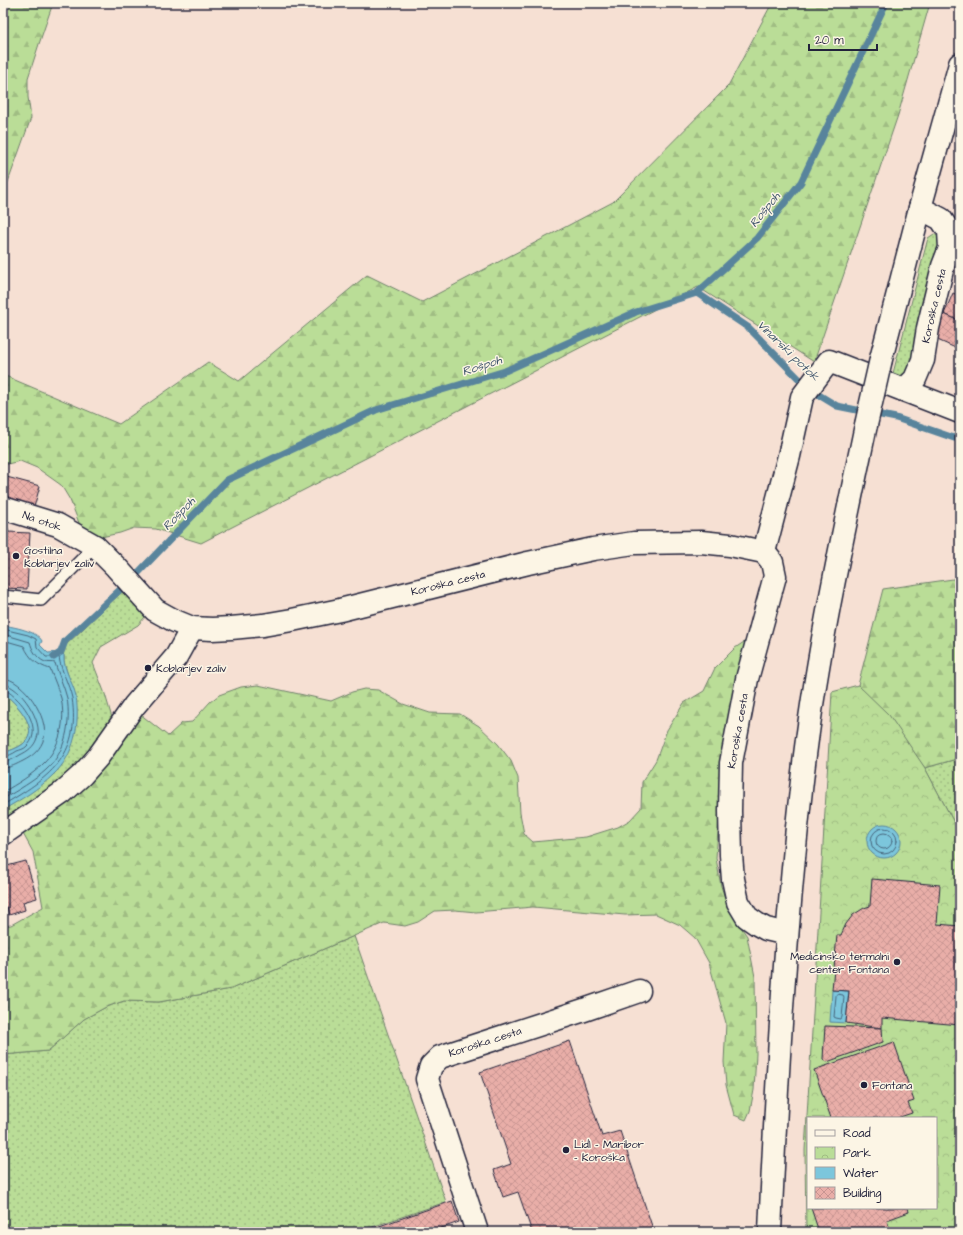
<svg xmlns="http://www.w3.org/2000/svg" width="963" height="1235" font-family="'Architects Daughter',sans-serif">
<defs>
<pattern id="grass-dots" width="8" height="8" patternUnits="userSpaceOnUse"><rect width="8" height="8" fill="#badd97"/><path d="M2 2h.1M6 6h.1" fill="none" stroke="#a0bd83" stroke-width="1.8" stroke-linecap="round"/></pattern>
<pattern id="forest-firs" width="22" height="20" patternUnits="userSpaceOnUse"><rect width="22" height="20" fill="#badd97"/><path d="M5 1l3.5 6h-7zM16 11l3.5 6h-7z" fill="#a0bd83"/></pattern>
<pattern id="park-crowns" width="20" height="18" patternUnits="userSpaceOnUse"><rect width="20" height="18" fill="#badd97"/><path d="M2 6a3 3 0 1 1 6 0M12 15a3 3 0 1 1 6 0" fill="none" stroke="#a0bd83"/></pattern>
<pattern id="building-cross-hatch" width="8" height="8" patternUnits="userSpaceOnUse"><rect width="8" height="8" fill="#e9aea8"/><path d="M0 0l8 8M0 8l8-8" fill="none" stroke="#c89592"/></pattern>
</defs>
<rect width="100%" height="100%" fill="#f6e0d3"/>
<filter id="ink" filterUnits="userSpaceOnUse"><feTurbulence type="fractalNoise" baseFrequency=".025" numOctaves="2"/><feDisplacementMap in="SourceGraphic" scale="8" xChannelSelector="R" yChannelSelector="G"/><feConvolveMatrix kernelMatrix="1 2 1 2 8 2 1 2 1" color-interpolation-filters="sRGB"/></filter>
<g filter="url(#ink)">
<g fill="url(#grass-dots)" stroke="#6e8069">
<path d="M934 234 938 236 940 243 922 330 906 376 891 381 928 238Z"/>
<path d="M125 589 146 616 138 625 101 647 93 663 105 694 112 718 75 774 3 827V810L35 789 68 675 64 662V656L62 654 66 645Z"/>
<path d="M3 692C15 703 42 728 23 744 18 748 9 751 3 753Z"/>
<path d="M960 758V834L925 768Z"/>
<path d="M354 936 446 1202 357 1232H3V1055L48 1051 84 1019 106 1007 124 1001 159 1002 231 989Z"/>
</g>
<g fill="url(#forest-firs)" stroke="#6e8069">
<path d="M3 3H53L39 44 28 78V97L31 118 3 196Z"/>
<path d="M772 3H930L898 115 814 362 698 287 201 543 156 529 134 528 120 533 101 537 88 534 81 528 70 500 61 485 37 468 20 461 3 465V375L119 424 208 362 239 381 367 275 422 302 613 202 728 86Z"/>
<path d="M960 578V758L925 768 858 685 883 589Z"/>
<path d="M747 640 723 759 716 858 721 886 729 910 747 936 755 977 756 1054 754 1090 750 1111 746 1120 734 1115 726 1085 724 1062 726 1023 709 963 695 938 680 925 656 914 625 915 533 907 476 912 455 910 435 911 418 922 405 926 384 923 231 989 159 1002 124 1001 106 1007 84 1019 48 1051 3 1055V926L11 925 43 907 33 852 21 830 140 714 168 736 182 723 192 722 210 702 219 695 241 687 258 685 331 701 352 692 364 689 378 690 403 704 430 713 460 714 479 726 498 744 511 761 518 778 520 813 524 834 533 842 586 837 618 827 630 820 641 808 642 782 656 760 667 730 684 703 704 691 715 668 735 648Z"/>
</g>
<path fill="url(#park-crowns)" stroke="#6e8069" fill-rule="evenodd" d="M858 685 889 715 925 768 960 834V1232H806L805 1150 832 692ZM808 1118H936V1208H808Z"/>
<g fill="#7cc6dc" stroke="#58849c">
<path d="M3 625C14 627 37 631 42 641L40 645 48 653 61 652 64 655C63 670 73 682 76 696 80 724 75 755 53 775 39 789 20 800 3 810V753C9 751 18 748 23 744 42 728 15 703 3 692Z"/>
<circle cx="884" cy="841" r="17"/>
<path d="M832 990 849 991 846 1023 830 1022Z"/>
</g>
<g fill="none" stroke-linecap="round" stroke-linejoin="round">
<g stroke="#46647b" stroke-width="1">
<path d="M3 629 28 635 36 639 37 647 46 657H59C61 671 69 684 72 698 81 757 48 778 3 805"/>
<path d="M3 634 30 642C32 649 36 658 45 662 48 663 52 662 55 663 58 674 64 686 67 698 71 723 66 752 46 770 34 781 18 790 3 799"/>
<path d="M3 640 24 646C30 659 37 665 50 669 54 679 58 689 61 698 66 721 60 748 43 764 32 775 17 784 3 792"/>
<path d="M3 678C24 679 49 718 44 738 41 749 33 756 23 761 17 764 10 768 3 768"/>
<path d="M3 684C20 685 44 722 37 738 34 747 28 751 20 755 15 758 9 762 3 762"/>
<path d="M3 690C8 690 12 695 16 698 28 709 42 733 26 747 24 749 20 750 17 751 13 754 8 756 3 757"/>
<circle cx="884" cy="841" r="13"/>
<circle cx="884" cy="841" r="8"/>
<path d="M837 994 843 995 844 997 842 1017 841 1019 836 1018 834 1017 836 996Z"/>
</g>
<g stroke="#58849c" stroke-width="7">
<path d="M697 293 749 328 809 389 837 406 896 418 954 438H960"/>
<path d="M54 657 61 652 65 641 139 572 227 480 376 410 505 371 636 312 697 293 757 238 801 182 886 3"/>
</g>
</g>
<g fill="url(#building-cross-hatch)" stroke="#22223b">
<path d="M953 293 960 296V321L944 314Z"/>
<path d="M944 314 960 321V350L933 338Z"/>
<path d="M3 476 40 486 34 507 3 508Z"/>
<path d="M3 528H8V532L30 533 27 589 3 588Z"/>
<path d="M26 861 37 898 23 902 25 910 9 915 7 907 3 908V867Z"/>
<path d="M872 879 940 885 937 924 960 926V1025L882 1018V1028L846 1023 849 991 832 990 837 935H841L846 924 853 915 864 908 870 906Z"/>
<path d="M825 1026 882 1028 883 1042 827 1062 823 1059Z"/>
<path d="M570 1041 602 1136 620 1131 654 1232H532L518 1192 503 1197 494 1170 511 1164 480 1072Z"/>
<path d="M894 1042 914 1101 908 1103 912 1113 897 1118H831L814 1070Z"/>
<path d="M452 1201 459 1222 430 1232H362Z"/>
<path d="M811 1208H908L909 1212 887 1220 890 1230 884 1232H819Z"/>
</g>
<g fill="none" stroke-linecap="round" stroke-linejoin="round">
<defs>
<path id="service" d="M3 596 41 600 95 546"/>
<g id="minor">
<path d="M904 390 915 379 923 360 928 328 943 266 950 248 949 231 941 219 920 208"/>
<path d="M3 508 58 525 95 546 116 567 155 610 175 621 192 628 212 629 231 628 263 625 292 620 340 610 528 563 593 549 634 543 701 542 730 545 764 552 772 562 775 576 747 679 731 763 730 811 731 855 733 879 738 902 747 917 757 924 766 929 787 934"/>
<path d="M764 552 789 456 802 397 829 361 960 412"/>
<path d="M3 834 62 793 82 775 98 757 134 706 176 657 192 628"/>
<path d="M477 1232 427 1079 431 1066 440 1057 584 1010 639 991"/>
</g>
<g id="primary">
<path d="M881 359 920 208 960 64"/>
<path d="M770 1232C777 1073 786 913 805 755 819 644 843 535 866 425"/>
</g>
</defs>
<use href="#service" stroke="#22223b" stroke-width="14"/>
<use href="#minor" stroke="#22223b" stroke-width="25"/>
<use href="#primary" stroke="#22223b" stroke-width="25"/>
<use href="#service" stroke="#fcf5e5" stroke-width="11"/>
<use href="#minor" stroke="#fcf5e5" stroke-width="22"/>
<use href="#primary" stroke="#fcf5e5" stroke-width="22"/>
<defs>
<path id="primary-bridge" d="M866 425 881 359"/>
</defs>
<use href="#primary-bridge" stroke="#22223b" stroke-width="25" stroke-linecap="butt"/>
<use href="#primary-bridge" stroke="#fcf5e5" stroke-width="22"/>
</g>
</g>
<g fill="#22223b" stroke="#fcf5e5" stroke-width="1.5">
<circle cx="16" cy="556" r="4"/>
<circle cx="148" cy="668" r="4"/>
<circle cx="897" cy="962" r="4"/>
<circle cx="864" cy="1085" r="4"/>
<circle cx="566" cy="1150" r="4"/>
</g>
<g text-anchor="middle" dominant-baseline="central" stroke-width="3" stroke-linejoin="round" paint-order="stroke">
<g font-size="11" fill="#22223b" stroke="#fcf5e5">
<text transform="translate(934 306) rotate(-77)">Koroška cesta</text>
<text transform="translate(42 521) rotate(19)">Na otok</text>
<text transform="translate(448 583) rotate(-14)">Koroška cesta</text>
<text transform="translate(738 731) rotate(-80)">Koroška cesta</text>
<text transform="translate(485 1042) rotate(-18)">Koroška cesta</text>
</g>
<g font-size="11" fill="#22223b" stroke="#fcf5e5" text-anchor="start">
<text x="24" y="550">Gostilna<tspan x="24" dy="13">Koblarjev zaliv</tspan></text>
<text x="156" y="668">Koblarjev zaliv</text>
<text x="889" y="956" text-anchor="end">Medicinsko termalni<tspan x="889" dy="13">center Fontana</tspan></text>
<text x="872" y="1085">Fontana</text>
<text x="574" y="1144">Lidl - Maribor<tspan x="574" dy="13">- Koroška</tspan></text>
</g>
<g font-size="12" font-style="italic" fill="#3d536b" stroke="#fcf5e5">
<text transform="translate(765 210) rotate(-51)">Rošpoh</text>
<text transform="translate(788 351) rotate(44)">Vinarski potok</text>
<text transform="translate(482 366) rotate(-18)">Rošpoh</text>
<text transform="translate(179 514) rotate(-46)">Rošpoh</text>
</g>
</g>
<rect width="963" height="1235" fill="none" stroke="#fcf5e5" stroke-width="16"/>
<rect x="8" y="8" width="947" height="1219" fill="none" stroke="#22223b" stroke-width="1.5" filter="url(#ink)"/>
<rect x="807" y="1117" width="130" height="92" fill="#fcf5e5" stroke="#a5a1a1"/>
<rect x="815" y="1130" width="20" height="6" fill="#fcf5e5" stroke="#a5a1a1"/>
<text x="843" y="1137" font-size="12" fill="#22223b">Road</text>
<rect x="815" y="1147" width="20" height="12" fill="url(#park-crowns)" stroke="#a5a1a1"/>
<text x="843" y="1157" font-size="12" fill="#22223b">Park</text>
<rect x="815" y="1167" width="20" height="12" fill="#7cc6dc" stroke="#a5a1a1"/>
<text x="843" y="1177" font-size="12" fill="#22223b">Water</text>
<rect x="815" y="1187" width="20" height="12" fill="url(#building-cross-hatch)" stroke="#a5a1a1"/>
<text x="843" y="1197" font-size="12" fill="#22223b">Building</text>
<path d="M809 44v6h68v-6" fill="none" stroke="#22223b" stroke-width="2"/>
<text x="815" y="44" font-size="12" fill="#22223b" stroke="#fcf5e5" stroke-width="3" paint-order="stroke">20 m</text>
</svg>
